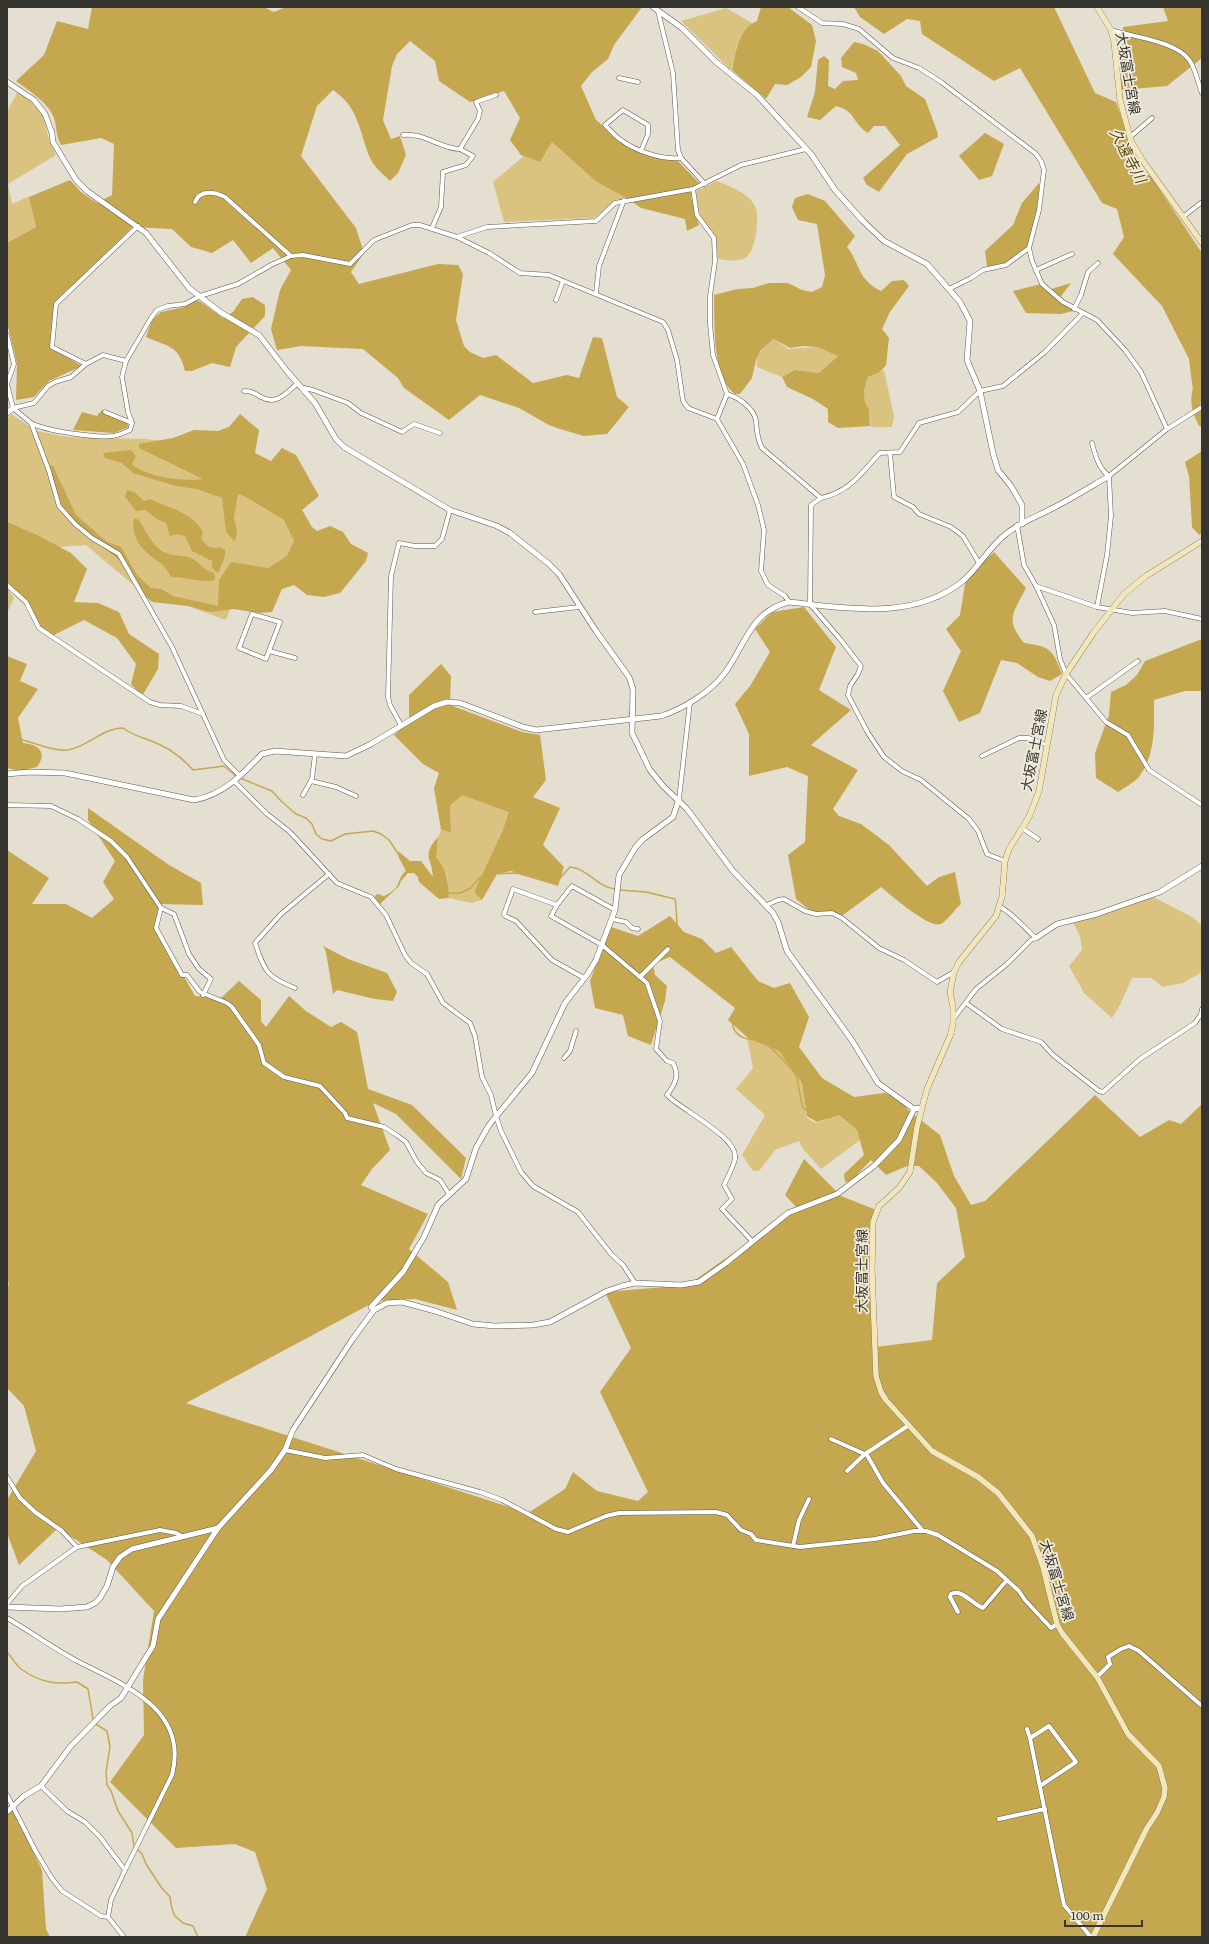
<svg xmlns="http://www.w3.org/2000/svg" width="1209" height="1944" font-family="Literata,'Noto Sans JP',serif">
<rect width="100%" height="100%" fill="#e4dfd1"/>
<g fill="#dac380">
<path d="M726 8 752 23 737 46 731 70 681 21Z"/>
<path d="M19 90 42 113 49 139 56 155 8 184 12 204 30 196 36 227 7 243V111Z"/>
<path d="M552 142 625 197 594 218 504 222 493 182 524 156 540 162Z"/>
<path d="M717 181C729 186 749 193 755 206 760 217 756 252 745 258 737 262 727 260 718 259L716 238 700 216 696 191Z"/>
<path d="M775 339 788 349 817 347 838 356 819 373 795 370 782 377 757 367C755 353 765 347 775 339Z"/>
<path d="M884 370 894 416 892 427H871L869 410 865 403 864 391 868 377Z"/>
<path d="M11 414 37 431 68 437 145 439 234 449 307 525 289 573 236 592 226 620 183 604 144 597 138 589 86 545 45 548 7 564V418Z"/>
<path d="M7 588 14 598 7 613Z"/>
<path d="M462 794 513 810 474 892 482 900 471 903 449 898 447 876 436 857V843L441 830 451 831 450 806Z"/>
<path d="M1153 897 1194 918 1202 926V972L1183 983 1163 987 1151 978H1132L1120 1005 1112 1018 1084 993 1069 966 1082 950 1080 936 1072 920Z"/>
<path d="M747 1037 779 1050 802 1083 807 1118 816 1123 839 1115 857 1130 860 1140 821 1169 803 1149 799 1141 775 1150 759 1171H753L742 1155 765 1115 736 1089 753 1068Z"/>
</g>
<g fill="#c5a74f">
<path d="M92 7H264L274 12 286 7H642L614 45 608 59 592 72 581 86 596 120 633 150 678 161 699 183 691 197 699 225 687 231 685 219 641 208 625 197 597 182 552 142 540 162 521 155 510 140 520 118 504 91 470 102 439 81 435 61 410 41 397 54 392 66 383 120 391 139 400 136 406 155 398 173 390 181C384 175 375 168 371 160 359 134 361 109 333 90L317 106 301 156 356 228 364 253 351 272 359 284 438 264 458 265 463 274 456 320 464 346 470 352 483 358 496 355 533 383 567 375 579 378 593 337 602 338 617 397 629 407 607 434 584 436 560 429 549 425 519 408 480 395 449 420 404 388 398 378 363 349 301 346 277 350 271 329 280 290 291 270 273 248 251 263 233 240 212 253 191 247 172 229 133 227 55 302 50 347 82 366 49 381 34 397 16 400 17 364 7 322V243L36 227 29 197 70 180 81 192 97 203 112 195 114 144 101 138 61 145C56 136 57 128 54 118 49 103 28 90 16 81L44 55 57 21 88 29Z"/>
<path d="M761 7H788L812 25 816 41 811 67 801 77 787 85 775 84 766 99 732 70C735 54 739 28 757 21Z"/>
<path d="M854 7H1054L1095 93 1116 102 1143 176 1150 175 1202 253V401L1195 407 1189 359 1162 306 1113 254 1124 237 1117 209 1102 203 1020 68 994 81 922 34 920 21 907 19 884 34 860 17Z"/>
<path d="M1163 7H1202V58L1167 86 1121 90 1123 27 1168 21Z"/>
<path d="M854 42 863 44 878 51 901 76 906 86 925 99 937 131 938 137 907 154 879 192 867 185 863 178 900 145 885 126H874L868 133C852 123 856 111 836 106L820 120 807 117 815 92 818 60 824 56 829 60 828 86 835 89 843 81 858 80 856 73 842 67 841 58Z"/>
<path d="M985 133 1004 144 992 176 979 180 959 156Z"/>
<path d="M1039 183V210L1030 247 1006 265 987 266 985 251 1013 225 1022 203Z"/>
<path d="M808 194 825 201 855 236 847 247C861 265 857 279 881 291L892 281 904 280 909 286 890 312 882 329 889 338 886 365 880 372 868 377 864 391 865 403 869 409 870 426 838 428 828 422V409L813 399 787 387 782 377 795 370 819 373 838 356 817 347 803 346 790 348 774 339 761 350 756 360 752 378 740 394H735C711 376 715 322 714 295L737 289 753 288 769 283H788L802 290 812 292 822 287 825 275 817 224 798 220 792 207 795 198Z"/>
<path d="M1071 283 1059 299 1077 310 1061 314 1026 313 1013 291 1041 284 1048 290Z"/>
<path d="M253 297 265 305V316L236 347 230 367 212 363 192 371H185C179 345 168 347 146 337L152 320 161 312 184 307 196 300 201 302 223 318 233 312 242 299Z"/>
<path d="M102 410 126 420 129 427 114 433 73 430 82 412 97 416Z"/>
<path d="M240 414 259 430 255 453 271 461 282 448 296 455 319 496 302 510 312 527 317 531 330 526 343 532 351 544 368 553 366 561 340 593 324 597 307 595 294 585 282 589 272 612 258 613 234 609 210 612 188 606 152 602 144 595 119 560 75 524 61 503 48 465 53 466 76 515 107 542 121 547 137 575 151 588 161 589 173 596 218 606 219 580 231 562 268 568 287 556 294 541 284 520 246 497 238 494 234 518 237 531 235 542 226 532 222 498 197 489 176 486 133 473 122 463 105 458 103 453 131 450 136 456 132 464C146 477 184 482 203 479L139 448V444L173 438 194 430 218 431 229 427Z"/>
<path d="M1202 451V533L1199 535 1192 527 1189 476 1185 462Z"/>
<path d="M127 490 134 492 144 501 150 499C169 508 193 513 203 532L201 538C206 546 211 550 220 547L225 550V556L218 573 212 568V561L192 551 185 536 178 534 170 536 166 523 157 519 145 510 136 511 125 497Z"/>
<path d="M134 518 139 520C146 531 153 548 166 553 175 557 185 554 193 559 201 564 205 571 214 573L215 580C201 583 186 577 171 577 168 572 164 564 159 562 144 552 130 539 134 518Z"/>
<path d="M7 522 37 535 71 553 87 569 74 602 98 603 119 612 129 634 159 654 158 669 142 696 131 684 136 664 117 638 84 620 52 636 39 628 25 605 7 588Z"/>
<path d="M994 552 1026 588C1014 612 1004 619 1024 643 1050 646 1053 650 1062 674L1050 681 1038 677 1017 663 1001 660 980 713 959 722 943 691 961 651 946 629 960 615 966 578Z"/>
<path d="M804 607 836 647 819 690 851 710 811 745 858 770 833 809 839 816 861 824 889 845 927 886 939 877 955 872 961 904C955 909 947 921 941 924 929 929 891 895 881 887L843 915 813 913 796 899 788 855 805 842 808 776 787 767 749 776V734L735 704 750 686 770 652 755 629 772 612Z"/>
<path d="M1202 639V691H1185L1154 700C1154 728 1156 755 1138 778 1133 783 1124 788 1118 792L1096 778 1095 753 1109 715 1111 692 1126 685 1137 675 1145 661Z"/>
<path d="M7 656 27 664 20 681 38 689 18 718 23 743C38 744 48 752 37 767L20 771 7 768Z"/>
<path d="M441 664 451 676 450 705 522 732 540 735 546 780 533 797 560 808 543 845 564 867 558 886 511 871 497 874 482 900 474 892 503 830 509 812 462 795 450 806 451 832 441 830 434 788 439 773 423 764 394 735 409 721V695Z"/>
<path d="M88 808 169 865 201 883 203 905 161 904 158 932 195 996 221 998 239 981 261 1000V1021L266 1027 289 996 306 1011 331 1027 341 1022 357 1032 368 1089 412 1105 466 1158 461 1179 396 1114 373 1103 390 1150 372 1169 361 1185 428 1214 409 1249 448 1282 457 1310 415 1299 376 1301 186 1403 528 1513 565 1489 573 1472 597 1491 638 1501 648 1492 600 1392 631 1348 605 1292 688 1285 797 1208 785 1195 804 1159 841 1196 874 1209 875 1347 932 1340 937 1283 965 1257 956 1208 937 1183 919 1166H907L886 1175 871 1160 851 1181 845 1182 844 1174 864 1155 857 1130 839 1115 817 1122 807 1116 802 1083 779 1051 748 1038 728 1020 735 1008 670 957 653 964 655 975 667 986 665 1001 651 1045 628 1036 623 1015 595 1008 590 981 611 927 638 936 670 916 684 932 702 939 716 953 731 947 758 981 774 988 790 983 809 1017 799 1047 822 1078 854 1097 885 1093 897 1097 908 1110 940 1135 954 1176 971 1205 985 1201 1095 1095 1140 1137 1169 1120 1181 1124 1202 1104V1937H245L267 1889 255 1852 235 1844 176 1848 110 1782 144 1735 143 1680 154 1611 107 1560 58 1528 19 1565 7 1533V1500L36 1451 24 1406 7 1388V1290L9 1283 7 1281V850L49 878 32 904H66L92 918 114 899 103 882 115 861 88 820Z"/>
<path d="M438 837 436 857C447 870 448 881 449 898L439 899 419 882 418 877 414 873H408L401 881 399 886 380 904 375 898V896L377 894 384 896C388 894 395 890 397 886 400 880 400 876 406 871L399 858 398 851 410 861H421L433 877C432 856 421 857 438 837Z"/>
<path d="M323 946 348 959 387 973 397 992 393 1001 375 999 337 990 333 994 326 952Z"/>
<path d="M12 1807 42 1870 46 1929 50 1937H7V1811Z"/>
</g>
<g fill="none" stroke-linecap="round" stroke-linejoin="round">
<g stroke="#c6a850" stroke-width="1.5">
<path d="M7 737C26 738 50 752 68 750 88 747 102 728 123 728 131 734 137 736 146 739 164 745 181 756 193 770L224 766 237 777"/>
<path d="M240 778 272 791 281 801 296 814 306 818 312 824 316 834 322 839 331 841 345 834 373 831 381 834 389 840 403 861 449 893H460L471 888 480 877 491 874 517 873 555 884 570 867C587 868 597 887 615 889"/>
<path d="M619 890 646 892 675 899C678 914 674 934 685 947 694 951 724 961 730 966 756 989 724 1016 735 1031 743 1043 758 1037 768 1045 773 1050 792 1068 795 1074 800 1082 798 1097 804 1109L830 1118C837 1110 846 1100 858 1098 873 1096 904 1113 917 1120"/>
<path d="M920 1122C931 1129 936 1156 938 1168L950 1175"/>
<path d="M7 1652C12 1657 15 1664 21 1669 39 1682 55 1685 77 1682L88 1689 93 1719 94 1723 107 1731 110 1747 106 1772 107 1785 111 1791 118 1811 132 1833 134 1846 142 1854 146 1864 161 1887 170 1897 172 1909 175 1916 183 1923 193 1926 198 1937"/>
</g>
<g stroke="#c6a850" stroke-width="9">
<path d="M1023 7 1071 97 1094 118 1127 184 1145 211 1148 222 1146 235 1160 262 1196 299 1199 313 1202 317"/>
<path d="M1197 7 1202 12"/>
<path d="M1202 382C1192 394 1196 410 1202 422"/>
</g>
<defs>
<g id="minor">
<path d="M798 7 822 23 843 24 859 29 893 58 919 68 941 82 1035 153 1041 161 1044 170 1039 210 1029 248 1032 261 1042 284 1063 302 1097 320 1125 350 1141 372 1167 429"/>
<path d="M658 11 673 73 678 150 681 158 705 184"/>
<path d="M1111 30C1133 37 1177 41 1190 61 1196 71 1198 83 1202 93"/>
<path d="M619 78 638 82"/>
<path d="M403 135C424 132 440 149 460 149"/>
<path d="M1130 137 1152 118"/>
<path d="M641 151 648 134V125L623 110 605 125C610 130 615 136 621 140 635 151 663 160 681 158"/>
<path d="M693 189 697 215 714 238 715 261 710 296V324L713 355 727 394"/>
<path d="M195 202C200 189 215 192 225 197L291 256"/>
<path d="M1183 217 1202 202"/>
<path d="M432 228 441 207 443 172 466 165 473 156 460 149 478 119 480 111 476 102 496 95"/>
<path d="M457 237 487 227 596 221 615 203 693 189 741 165 806 149"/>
<path d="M1036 270 1072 254"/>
<path d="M949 289 971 278 983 270 1006 265 1029 248"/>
<path d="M596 293 599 266 624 200"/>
<path d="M556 300 563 281"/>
<path d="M1074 309 1081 295 1088 272 1098 263"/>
<path d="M7 335 14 364 7 384 13 408 31 423 49 471 59 506 75 524 92 538 119 554 172 647 224 760 240 776"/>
<path d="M126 361 103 355 86 364 52 347 56 304 138 226"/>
<path d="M304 388 313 390 348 403 361 413 402 432 414 424 440 433"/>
<path d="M244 391C252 391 254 393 261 397 277 406 287 392 298 383"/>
<path d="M727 394C738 397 754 408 756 421 757 431 757 439 762 448L821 498C850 492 862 472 880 453L900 452 919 423 958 412 980 391 1003 386 1045 352 1083 313"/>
<path d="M13 408 34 403 48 386 55 382 71 377 86 364"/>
<path d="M105 412 132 423"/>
<path d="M717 419 727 394"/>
<path d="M31 423C46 431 95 438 113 436 119 435 124 433 130 430L132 423 128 412 122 377 126 361 151 318 157 310 168 306 185 304 200 296 238 284 271 265 291 256 303 255 350 264 374 240 412 225H420L457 237 489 253 520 273 549 275 663 322 668 330 677 360 683 401 688 408 717 419 743 464 758 505 764 530 761 571 768 585 785 596 789 602"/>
<path d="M1092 443C1095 455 1099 469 1109 476"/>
<path d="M890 453 894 497 913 507 919 514 951 527 963 536 979 563"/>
<path d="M1109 476 1167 429 1202 407"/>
<path d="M821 498 811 505 810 604 840 639 861 666 858 674 850 686 848 695 868 733 884 757 902 771 921 780 969 819 978 831 987 854 1005 861"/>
<path d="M1017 525 1024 565 1036 586 1054 625 1060 659 1066 674 1106 722 1128 735 1149 770 1202 805"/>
<path d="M7 585 26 602 39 628 150 702 160 705 181 706 203 714"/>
<path d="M1036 586 1097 607 1132 613 1165 611 1202 619"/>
<path d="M1097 607 1107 555 1111 516 1109 476"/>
<path d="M535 612 579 607"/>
<path d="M269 651 266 659 239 648 252 614 280 622 269 651 295 658"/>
<path d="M1086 698 1138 661"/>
<path d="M401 725 390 705 388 697 391 576 399 543 415 546H435L442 539 450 510"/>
<path d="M982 756 1019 738H1029L1047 745"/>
<path d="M234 781 267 814 290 832 337 883 371 897 386 915 405 955 411 963 427 974 443 1003 470 1023 475 1036 482 1077 491 1095 496 1116 501 1131 521 1172 533 1186 578 1212 611 1254 623 1265 635 1283"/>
<path d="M311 781 336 787 356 796"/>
<path d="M303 795 312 779 315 754"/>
<path d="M679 799 690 702"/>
<path d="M7 805 51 806 78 819 111 841 127 857 161 908 174 914 189 954 199 969 211 979 203 995"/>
<path d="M1022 828 1038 839"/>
<path d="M557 905 513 889 504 914 505 916 516 921 552 960 584 978"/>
<path d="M767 905 778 900 784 899 805 911 816 914 832 913 842 918 879 948 904 960 937 982 954 972"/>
<path d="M161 908 156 928 182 975H187L200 992 227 1003 232 1007 259 1045 264 1063 284 1077 320 1086 345 1113 347 1118 384 1127 398 1136 406 1142 417 1162 426 1173 440 1180 449 1194"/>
<path d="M615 910 572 886 557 905 551 916 602 945 647 983 660 1021 656 1049 667 1061 673 1063C680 1076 675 1084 667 1095 681 1110 740 1138 735 1159 733 1167 728 1177 724 1185L732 1199 722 1209 752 1241"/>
<path d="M612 919 626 922 632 928 638 929"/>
<path d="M640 977 668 949"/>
<path d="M295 988C267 977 265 972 255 943L281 914 329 874"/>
<path d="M966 1003 1002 1029 1041 1042 1053 1055 1099 1091 1103 1092 1140 1059 1195 1023 1201 1014 1202 1009"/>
<path d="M954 1018 976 989 1007 964 1031 940 1036 938C1024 928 1014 914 1000 907"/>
<path d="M564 1058 570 1051 576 1031"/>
<path d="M831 1439 867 1455 883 1483 923 1531"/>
<path d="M285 1450 325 1458 363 1455 396 1469 480 1492 502 1500 556 1529 568 1532 606 1516 619 1513 716 1512 727 1515 741 1530 751 1534 756 1540 800 1547 875 1539 914 1531H926L938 1535 997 1571 1019 1591 1025 1600 1051 1628 1057 1624"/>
<path d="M847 1471 865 1454 909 1425"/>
<path d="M7 1477 20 1498 35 1512 62 1531 77 1547"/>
<path d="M793 1546 799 1520 809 1499"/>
<path d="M7 1604 22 1586 77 1547 160 1530 176 1533 183 1537"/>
<path d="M958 1612 950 1597 951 1594C962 1588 973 1605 983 1608L1007 1580"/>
<path d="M7 1618C31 1632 53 1648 77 1661 124 1685 189 1709 172 1775L125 1870 111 1900 108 1917"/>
<path d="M1097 1677 1110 1664 1108 1657 1121 1649 1129 1646 1139 1651 1202 1706"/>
<path d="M1027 1729 1030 1738 1064 1905 1091 1937"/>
<path d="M1030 1738 1049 1726 1076 1762 1040 1786"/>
<path d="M41 1786 67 1811 85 1822 100 1837 125 1870"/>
<path d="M7 1795 35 1850 51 1877 62 1891 101 1916 108 1917 124 1937"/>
<path d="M999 1819 1045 1809"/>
</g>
<g id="tertiary">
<path d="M653 7 682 28 716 62 757 95 811 154 835 190 863 221 884 241 927 264 960 302 970 321 967 360 980 391 993 453 998 470 1011 486 1022 505V524"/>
<path d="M7 82 34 100 45 114 52 133 53 142 76 180 87 191 146 233 189 288 220 312 259 335 286 370 315 403 336 439 344 447 450 510 497 526 510 533 549 564 559 574 596 631 629 677 633 689 632 733 650 770 663 786 687 809 733 871 773 913 778 922 787 951 851 1039 878 1083 914 1109"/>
<path d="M7 413 13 408"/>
<path d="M7 774 29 772 65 773 194 800C223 795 242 775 262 754L275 751 346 756 371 744 434 706 447 702 460 703 523 727 536 730 661 716C683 709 709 693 724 674 745 647 749 612 789 602 848 608 913 621 963 581 979 567 989 547 1006 534 1019 523 1036 517 1051 509 1071 499 1090 487 1109 476"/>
<path d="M1036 938 1057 924 1097 914 1160 892 1202 866"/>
<path d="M374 1310 387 1303 402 1302 435 1311 473 1324 495 1326 533 1325 550 1322 607 1291 622 1286 635 1283 681 1285 699 1282 726 1263 788 1213 837 1194 874 1166 899 1140 914 1109 921 1108"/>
<path d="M7 1607 60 1609 87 1607 95 1603 100 1598 107 1586 113 1567 120 1557 132 1549 218 1528"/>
<path d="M7 1812 24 1796 41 1786 70 1747 110 1706 121 1698 153 1646 158 1619 218 1528 271 1470 285 1450 293 1430 352 1340 374 1310 371 1307 403 1272 424 1237 438 1205 466 1179 476 1148 489 1125 532 1073 565 1003 587 975 596 960 615 910 619 875 635 848 642 840 673 817 679 799"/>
</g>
<g id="secondary">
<path d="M1097 7 1111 30 1114 42 1120 100 1131 141 1143 161 1202 243"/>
<path d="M1093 1937 1147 1828 1157 1813 1164 1797 1165 1788 1159 1766 1128 1734 1097 1677 1062 1633 1057 1624 1043 1567 1032 1536 998 1493 978 1477 932 1451 886 1400 881 1392 876 1376 872 1270 873 1222 879 1206 899 1188 910 1172 917 1127 927 1089 950 1036 953 1025V1007L950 992 954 972 959 962 996 916 1002 897 1005 861 1009 849 1029 817 1039 791 1056 695 1066 674 1094 632 1124 594 1146 576 1202 541"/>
</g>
</defs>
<use href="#minor" stroke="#5d594e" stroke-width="5"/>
<use href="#tertiary" stroke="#5d594e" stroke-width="6"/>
<use href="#secondary" stroke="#5d594e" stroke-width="6"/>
<use href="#minor" stroke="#fff" stroke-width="4"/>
<use href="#tertiary" stroke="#fff" stroke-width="5"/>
<use href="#secondary" stroke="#f3e6bb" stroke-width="5.5"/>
</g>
<g text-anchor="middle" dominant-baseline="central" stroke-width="3.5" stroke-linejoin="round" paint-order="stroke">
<g font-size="14" fill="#36342e" stroke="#f1ecde">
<text transform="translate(1129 73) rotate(80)">大坂富士宮線</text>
<text transform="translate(1033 750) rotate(-79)">大坂富士宮線</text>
<text transform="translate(861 1271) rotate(-90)">大坂富士宮線</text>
<text transform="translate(1058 1580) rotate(73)">大坂富士宮線</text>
</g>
<g font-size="15" font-style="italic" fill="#5d4900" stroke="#f1ecde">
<text transform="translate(1129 155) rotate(62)">久遠寺川</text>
</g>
</g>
<rect width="1209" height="1944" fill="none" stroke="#36342e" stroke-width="16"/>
<path d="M1065 1920v6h77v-6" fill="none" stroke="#36342e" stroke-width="2"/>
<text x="1071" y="1920" font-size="12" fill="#36342e" stroke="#f1ecde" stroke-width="3" paint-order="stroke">100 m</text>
</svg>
